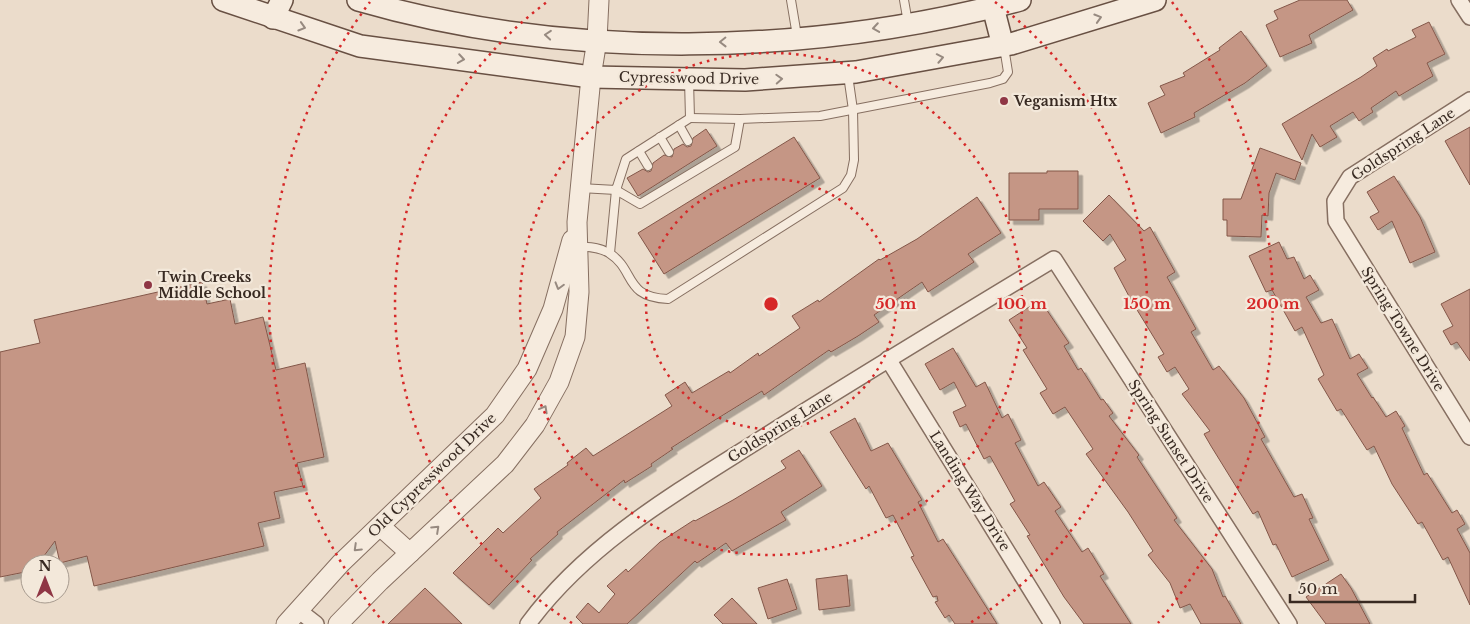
<svg xmlns="http://www.w3.org/2000/svg" width="1470" height="624" font-family="'Libre Baskerville',serif">
<defs>
<filter id="shadow"><feDropShadow dx="4.5" dy="4.5" stdDeviation="0" flood-color="#0004"/></filter>
</defs>
<rect width="100%" height="100%" fill="#ebdccb"/>
<g fill="#c59685" stroke="#835749" filter="url(#shadow)">
<path d="M1300 0H1347L1353 10 1309 35 1312 43 1280 57 1266 25 1278 19 1274 11Z"/>
<path d="M1429 22 1445 54 1427 63 1433 76 1399 96 1396 91 1371 108 1373 112 1359 121 1353 112 1330 126 1337 137 1320 147 1312 134 1302 160 1282 124 1361 77 1377 66 1373 58 1387 49 1388 51 1416 37 1412 30Z"/>
<path d="M1241 31 1267 66 1245 83 1194 113 1195 117 1161 133 1148 103 1165 95 1160 86 1185 76 1183 73 1220 50 1219 48Z"/>
<path d="M1470 127V185L1445 141Z"/>
<path d="M706 129 717 146 638 196 627 178 643 169 648 172 651 171 653 163 664 155 672 157 674 149 683 144 687 147 691 146 693 138Z"/>
<path d="M794 137 820 178 664 274 638 233Z"/>
<path d="M1260 148 1301 163 1295 180 1276 173 1269 193 1268 216 1262 215 1261 237 1227 236V220H1223V199H1241Z"/>
<path d="M1047 171H1078V209H1039V220H1009V173H1047Z"/>
<path d="M1394 176 1420 217 1435 252 1410 263 1392 221 1378 230 1370 217 1379 212 1367 192Z"/>
<path d="M1109 195 1144 231 1150 227 1175 272 1167 277 1196 329 1191 332 1213 370 1219 366 1244 398 1265 437 1261 439 1294 497 1302 494 1313 518 1309 519 1329 560 1292 577 1276 544 1273 545 1258 511 1253 514 1211 446 1204 434 1210 431 1182 394 1189 389 1175 367 1167 372 1158 357 1164 354 1131 300 1114 268 1126 260 1110 234 1103 241 1083 221Z"/>
<path d="M977 197 1001 233 968 254 974 262 928 292 922 282 874 315 879 322 858 336 831 352 829 350 764 395 762 391 715 420 671 448 673 449 651 464 652 466 625 483 624 480 557 532 558 534 530 559 532 560 489 605 453 573 498 528 503 533 541 498 534 489 568 465 567 463 586 448 593 456 672 406 665 395 685 382 692 393 729 371 730 373 758 353 759 356 800 328 792 316 818 300 819 302 879 259 880 260 917 239Z"/>
<path d="M1279 242 1287 259 1294 257 1304 279 1310 275 1319 290 1306 297 1321 323 1332 319 1350 359 1359 354 1368 368 1357 374 1372 398 1373 397 1386 417 1396 411 1405 426 1402 428 1424 475 1427 473 1452 513 1457 510 1465 524 1457 529 1470 553V605L1448 557 1443 560 1422 522 1418 524 1392 484 1374 446 1367 450 1341 409 1337 411 1318 379 1324 375 1302 327 1295 331 1272 290 1266 292 1249 256Z"/>
<path d="M202 282 207 304 230 299 235 324 263 317 276 370 305 363 324 457 297 463 303 486 274 492 280 518 258 523 264 546 94 586 87 556 60 563 55 541 38 564H30V571L0 577V352L40 343 34 320Z"/>
<path d="M1470 289V361L1457 342 1451 345 1443 331 1453 326 1441 304Z"/>
<path d="M1040 300 1069 343 1064 346 1078 370 1081 368 1101 400 1103 399 1113 413 1109 416 1139 455 1137 457 1177 518 1174 520 1212 569 1223 597 1225 596 1241 624H1201L1190 604 1180 608 1170 583 1148 555 1153 551 1128 512 1086 454 1093 449 1065 407 1053 414 1040 393 1047 389 1023 350 1027 348 1009 320Z"/>
<path d="M953 348 976 387 985 382 1002 418 1008 414 1021 440 1015 443 1038 486 1044 482 1061 507 1055 511 1082 552 1088 548 1104 574 1100 576 1131 624H1084L1064 597 1027 536 1030 535 1010 504 1015 501 990 456 984 459 966 424 960 427 953 412 966 406 954 382 940 390 925 364Z"/>
<path d="M855 418 871 451 888 443 922 500 918 502 938 542 943 539 997 624H955L949 615 945 618 935 602 938 601 937 596 933 597 911 557 914 556 893 515 886 518 869 486 866 489 830 432Z"/>
<path d="M799 450 822 486 781 512 786 520 732 551 726 543 697 563 695 561 627 624H583L576 617 588 603 599 613 615 594 607 586 626 569 628 572 660 542 694 520 695 521 733 500 786 468 781 461Z"/>
<path d="M1341 574 1351 588 1370 624H1326L1306 597Z"/>
<path d="M847 575 850 606 819 610 816 579Z"/>
<path d="M787 579 797 609 768 619 758 588Z"/>
<path d="M425 588 462 624H388Z"/>
<path d="M732 598 757 624H723L714 615Z"/>
</g>
<g fill="none" stroke-linecap="round" stroke-linejoin="round">
<defs>
<g id="service">
<path d="M791 0 797 36"/>
<path d="M904 0 908 23"/>
<path d="M690 118 740 119 820 116 990 83 1003 79 1008 72 1004 47"/>
<path d="M679 125 688 141"/>
<path d="M660 137 669 152"/>
<path d="M639 151 648 166"/>
<path d="M580 188 616 190 626 159 690 118 689 80"/>
<path d="M578 246C588 247 600 247 609 253 636 270 623 297 668 299L843 188 851 175 854 160 853 110 848 75"/>
<path d="M610 253 616 190 640 204 735 147 740 119"/>
</g>
<g id="minor">
<path d="M1459 0 1470 17"/>
<path d="M1470 100 1350 177 1335 201 1336 221 1470 437"/>
<path d="M888 359 1052 624"/>
<path d="M298 610 316 624"/>
<path d="M528 624C589 541 682 489 767 435 862 375 958 317 1054 259L1289 624"/>
</g>
<g id="tertiary">
<path d="M380 526 410 553"/>
<path d="M286 624 341 563 495 415 527 369 553 309 572 240"/>
<path d="M338 624 380 581 505 464 535 425 559 382 575 337 579 292 577 222 591 77 597 40 599 0"/>
</g>
<g id="secondary">
<path d="M223 0 360 46 591 77 745 80 856 72 1011 44 1155 0"/>
<path d="M358 0C568 61 810 56 1020 0"/>
<path d="M993 7 1003 46"/>
<path d="M273 18 282 0"/>
</g>
</defs>
<use href="#service" stroke="#866f61" stroke-width="10"/>
<use href="#minor" stroke="#866f61" stroke-width="18"/>
<use href="#tertiary" stroke="#866f61" stroke-width="21"/>
<use href="#secondary" stroke="#685043" stroke-width="24"/>
<use href="#service" stroke="#f6ebde" stroke-width="8"/>
<use href="#minor" stroke="#f6ebde" stroke-width="15"/>
<use href="#tertiary" stroke="#f6ebde" stroke-width="19"/>
<use href="#secondary" stroke="#f6ebde" stroke-width="21"/>
</g>
<defs><path id="oneway-chevron" d="M-2-3.5L2.5 0L-2 3.5" fill="none" stroke-width="1.6" stroke-linecap="round" stroke-linejoin="round" transform="scale(1.25)"/></defs>
<g stroke="#978a80">
<use href="#oneway-chevron" transform="translate(1098 18) rotate(-17)"/>
<use href="#oneway-chevron" transform="translate(302 27) rotate(17)"/>
<use href="#oneway-chevron" transform="translate(876 28) rotate(171)"/>
<use href="#oneway-chevron" transform="translate(548 35) rotate(-175)"/>
<use href="#oneway-chevron" transform="translate(723 42) rotate(179)"/>
<use href="#oneway-chevron" transform="translate(940 58) rotate(-11)"/>
<use href="#oneway-chevron" transform="translate(461 59) rotate(9)"/>
<use href="#oneway-chevron" transform="translate(779 79) rotate(-3)"/>
<use href="#oneway-chevron" transform="translate(559 286) rotate(106)"/>
<use href="#oneway-chevron" transform="translate(544 409) rotate(-61)"/>
<use href="#oneway-chevron" transform="translate(436 529) rotate(-43)"/>
<use href="#oneway-chevron" transform="translate(357 548) rotate(136)"/>
</g>
<g fill="none" stroke="#d62828" stroke-width="2.5" stroke-dasharray="2.5 5">
<circle cx="771" cy="304" r="125"/>
<circle cx="771" cy="304" r="251"/>
<path d="M572 623A376 376 0 0 1 547 2M995 2A376 376 0 0 1 970 623"/>
<path d="M384 623A502 502 0 0 1 370 2M1172 2A502 502 0 0 1 1158 623"/>
</g>
<g fill="#8f3645" stroke="#f3e8da" stroke-width="2">
<circle cx="1004" cy="101" r="5"/>
<circle cx="148" cy="285" r="5"/>
</g>
<g text-anchor="middle" dominant-baseline="central" stroke-width="4.5" stroke-linejoin="round" paint-order="stroke">
<g font-size="14" fill="#382a22" stroke="#f3e8da">
<text transform="translate(689 78) rotate(1)">Cypresswood Drive</text>
<text transform="translate(1403 144) rotate(-33)">Goldspring Lane</text>
<text transform="translate(1403 329) rotate(58)">Spring Towne Drive</text>
<text transform="translate(780 427) rotate(-32)">Goldspring Lane</text>
<text transform="translate(1171 441) rotate(57)">Spring Sunset Drive</text>
<text transform="translate(432 475) rotate(-44)">Old Cypresswood Drive</text>
<text transform="translate(970 491) rotate(58)">Landing Way Drive</text>
</g>
<g font-size="14" font-weight="bold" fill="#382a22" stroke="#f3e8da" text-anchor="start">
<text x="1014" y="101">Veganism Htx</text>
<text x="158" y="277">Twin Creeks<tspan x="158" dy="16">Middle School</tspan></text>
</g>
</g>
<circle cx="771" cy="304" r="8" fill="#d62828" stroke="#f3e8da" stroke-width="2.5"/>
<g font-size="15" text-anchor="middle" font-weight="bold" fill="#d62828" stroke="#f3e8da" stroke-width="4.5" stroke-linejoin="round" paint-order="stroke">
<text x="896" y="309">50 m</text>
<text x="1022" y="309">100 m</text>
<text x="1147" y="309">150 m</text>
<text x="1273" y="309">200 m</text>
</g>
<g transform="translate(45 579)"><circle r="24" fill="#f3e8da" stroke="#a89c90"/>
<path d="M0-4L9 19L0 12L-9 19Z" fill="#8f3645"/>
<text y="-8" font-size="14" font-weight="bold" text-anchor="middle" fill="#382a22">N</text>
</g>
<path d="M1290 594v8h125v-8" fill="none" stroke="#382a22" stroke-width="2.5"/>
<text x="1298" y="594" font-size="15" fill="#382a22" stroke="#f3e8da" stroke-width="4" paint-order="stroke">50 m</text>
</svg>
